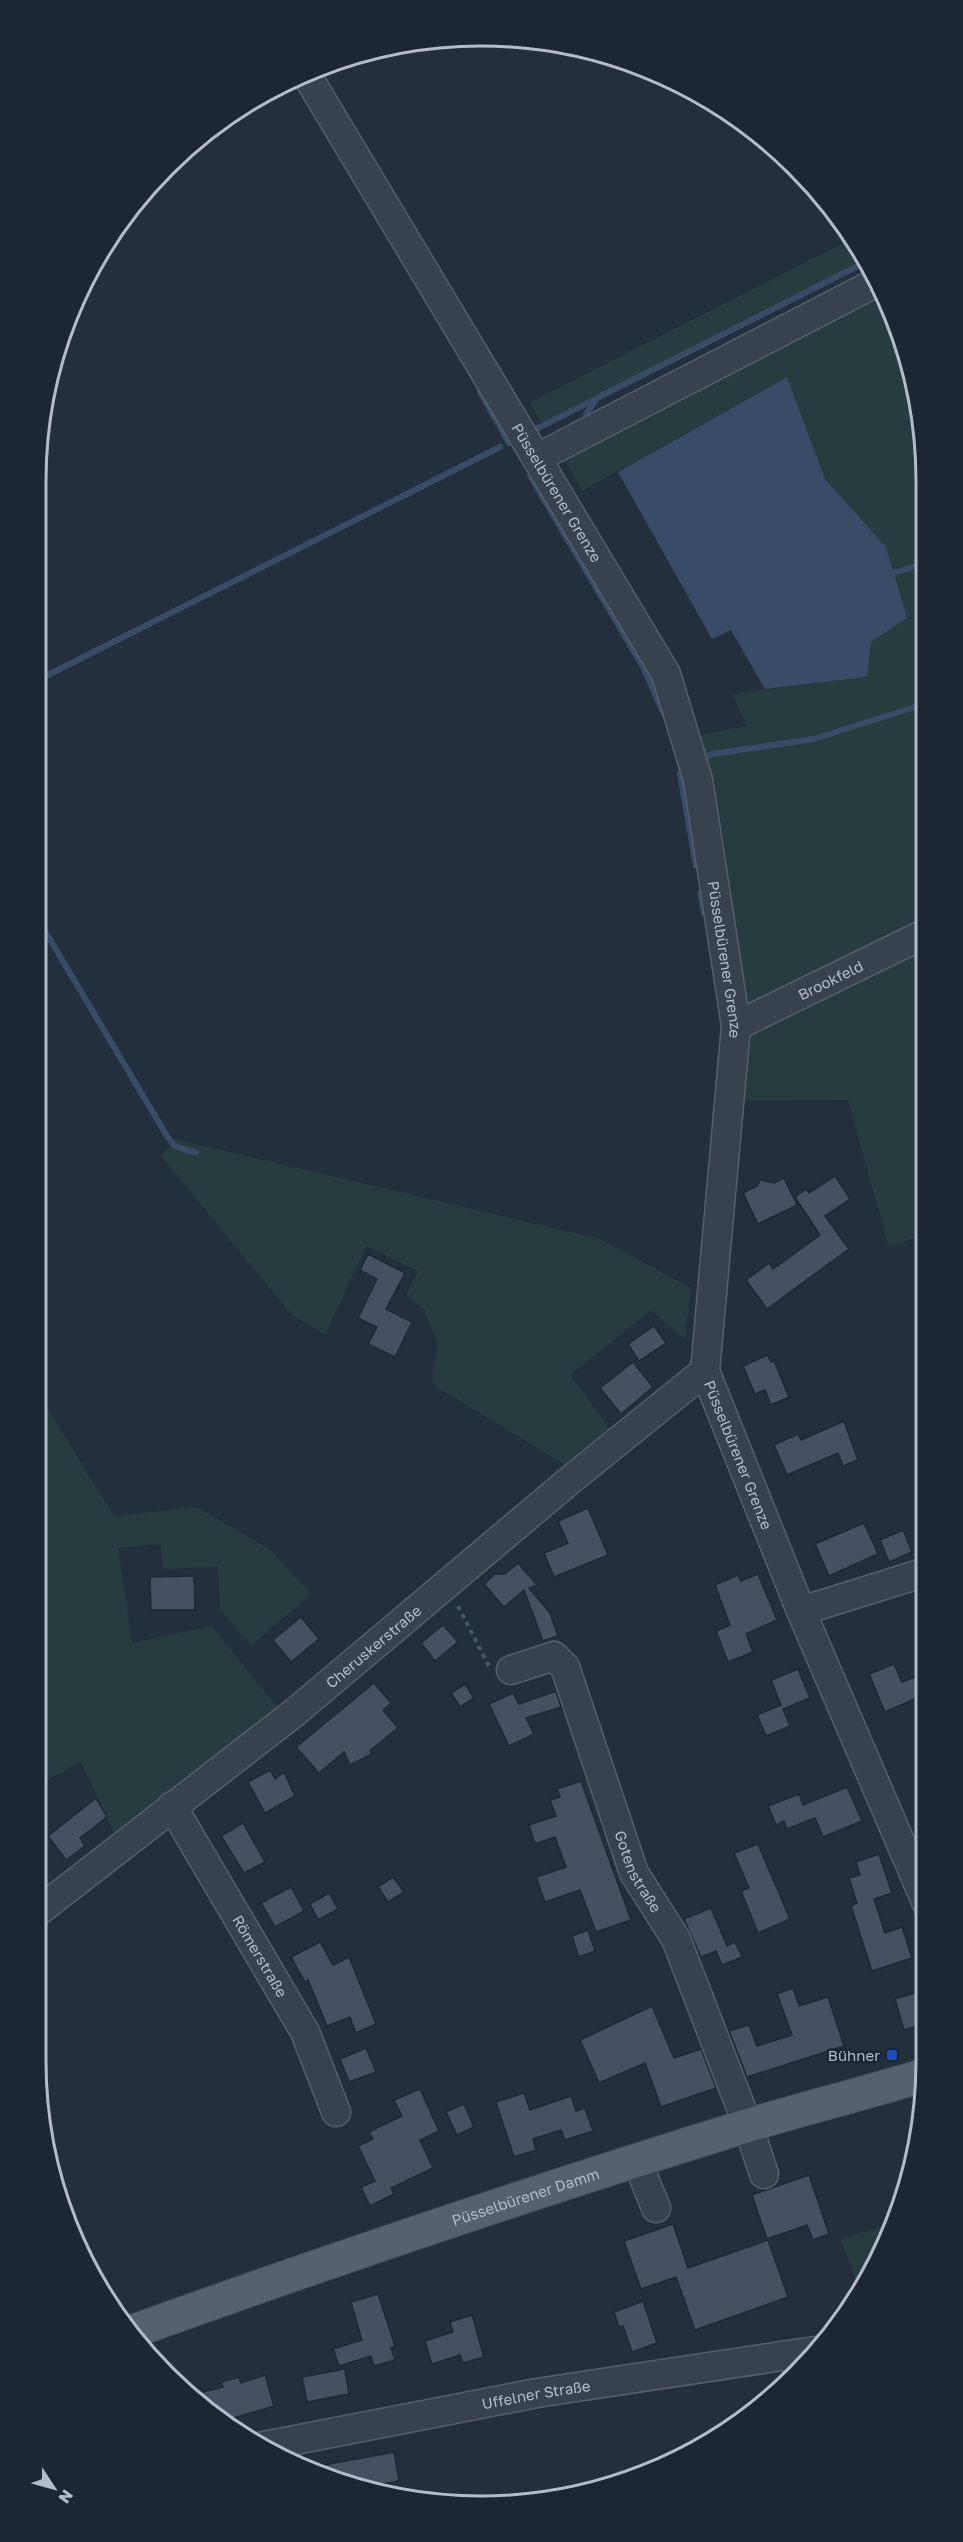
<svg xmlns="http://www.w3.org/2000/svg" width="963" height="2542" font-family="'Golos Text',sans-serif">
<rect width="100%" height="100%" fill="#242f3e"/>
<g fill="#263c3f">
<path d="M851 239 867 263 545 427 529 403Z"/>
<path d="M882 286 923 423 924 922 743 1013 698 735 747 726 732 694 867 677 871 642 907 618 886 547 825 479 787 377 582 491 559 449Z"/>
<path d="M924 942 925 1234 889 1247 848 1100 739 1101 750 1028Z"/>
<path d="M174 1139 600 1239 691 1288 685 1340 651 1310 570 1375 613 1433 570 1468 435 1386 433 1377 438 1344 424 1309 406 1295 418 1271 366 1246 325 1335 291 1314 161 1156Z"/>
<path d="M36 1390 114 1516 197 1507 269 1549 311 1594 251 1645 220 1610 218 1567 163 1569 160 1544 118 1548 132 1643 212 1626 278 1708 115 1836 81 1762 36 1786Z"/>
<path d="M894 2223 881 2258 860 2291 841 2239Z"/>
</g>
<path fill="#394c67" d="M787 377 825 479 886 547 907 618 871 642 867 677 765 689 731 630 712 639 618 472Z"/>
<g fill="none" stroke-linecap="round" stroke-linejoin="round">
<g stroke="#394c67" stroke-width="6">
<path d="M480 392 509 443"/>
<path d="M586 414 596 400"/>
<path d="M534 430 866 262"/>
<path d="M530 476 643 667 664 714"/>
<path d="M894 573 923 564"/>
<path d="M36 681 500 447"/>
<path d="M703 758 712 754 814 739 924 704"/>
<path d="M680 774 696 866"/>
<path d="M700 893 704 913"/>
<path d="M36 916 167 1136 175 1146 196 1153"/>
</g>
</g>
<g fill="#455162" stroke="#1f2835" stroke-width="1.5">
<path d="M835 1176 850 1199 825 1216 849 1249 767 1309 746 1280 769 1263 773 1269 820 1235 795 1197 806 1189 809 1193Z"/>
<path d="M784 1178 797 1205 758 1224 743 1193 757 1186 760 1180 774 1183Z"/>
<path d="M368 1254 405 1273 386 1309 412 1322 395 1357 368 1344 377 1327 358 1318 377 1279 360 1270Z"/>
<path d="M654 1326 666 1343 639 1361 628 1344Z"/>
<path d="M768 1355 771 1362 774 1361 789 1397 771 1405 765 1390 755 1394 743 1366Z"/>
<path d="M633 1362 653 1387 621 1414 600 1388Z"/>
<path d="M844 1421 858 1460 843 1466 838 1453 787 1475 774 1445 798 1434 801 1440Z"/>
<path d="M588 1508 608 1555 554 1577 544 1553 568 1543 558 1521Z"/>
<path d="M864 1523 878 1554 829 1576 815 1544Z"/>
<path d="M903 1530 912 1552 889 1562 880 1540Z"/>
<path d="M518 1563 537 1585 529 1588 550 1613 558 1636 543 1641 524 1590 504 1607 484 1584 495 1574H505Z"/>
<path d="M758 1574 777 1620 746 1634 753 1652 728 1662 716 1631 730 1625 715 1585 738 1575 741 1581Z"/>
<path d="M194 1576 195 1610H151L150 1577Z"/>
<path d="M301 1617 319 1639 291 1662 273 1640Z"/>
<path d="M443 1625 458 1642 435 1661 421 1643Z"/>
<path d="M894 1664 902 1682 915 1677 917 1681 926 1677V1694L885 1712 869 1674Z"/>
<path d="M798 1669 810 1698 783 1709 790 1726 766 1736 757 1715 781 1705 771 1680Z"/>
<path d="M374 1683 391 1703 383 1710 398 1728 370 1751 372 1754 350 1765 344 1752 319 1773 296 1747Z"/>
<path d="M465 1684 474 1698 460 1707 451 1693Z"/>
<path d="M556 1691 561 1707 526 1718 534 1734 509 1746 489 1704 513 1693 519 1704Z"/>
<path d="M270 1770 275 1779 284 1772 295 1796 265 1813 248 1782Z"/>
<path d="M581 1781 631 1920 596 1932 580 1890 545 1902 536 1877 566 1867 555 1837 535 1844 529 1825 556 1816 550 1800 560 1797 557 1789Z"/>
<path d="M847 1787 862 1821 823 1837 815 1818 787 1829 784 1821 776 1825 768 1806 799 1794 803 1805Z"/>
<path d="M96 1798 107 1817 80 1838 85 1846 66 1860 48 1836Z"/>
<path d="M243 1823 265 1862 244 1873 221 1836Z"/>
<path d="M758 1844 790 1919 758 1933 741 1891 749 1888 734 1853Z"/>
<path d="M879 1854 892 1893 874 1899 885 1933 902 1927 912 1958 872 1971 851 1906 857 1903 849 1878 860 1875 856 1862Z"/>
<path d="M393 1877 404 1892 388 1902 378 1887Z"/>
<path d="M291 1887 304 1911 275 1927 261 1903Z"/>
<path d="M329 1893 338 1909 318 1920 310 1904Z"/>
<path d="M711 1908 727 1946 735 1942 742 1957 722 1965 716 1951 701 1957 684 1919Z"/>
<path d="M588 1930 595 1951 579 1957 572 1936Z"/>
<path d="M320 1942 333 1965 349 1957 376 2024 356 2033 350 2017 327 2026 308 1980 305 1982 291 1957Z"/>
<path d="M793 1988 799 2006 828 1997 844 2046 747 2077 729 2031 749 2025 757 2046 792 2035 777 1994Z"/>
<path d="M927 1989V2023L904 2030 895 1999Z"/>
<path d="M652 2006 674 2058 701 2049 716 2088 661 2107 645 2063 599 2083 580 2040Z"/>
<path d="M366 2048 376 2072 349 2082 340 2059Z"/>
<path d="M420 2089 439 2131 420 2140 433 2168 391 2188 394 2194 370 2206 361 2187 375 2181 358 2146 373 2139 369 2132 402 2116 394 2100Z"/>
<path d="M524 2093 530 2110 571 2096 576 2111 585 2108 593 2131 565 2140 561 2130 533 2139 536 2150 514 2157 496 2102Z"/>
<path d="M464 2104 474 2127 457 2135 446 2112Z"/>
<path d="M809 2175 829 2234 813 2240 807 2225 767 2239 752 2195Z"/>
<path d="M673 2224 688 2268 768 2240 788 2297 695 2330 676 2277 641 2289 624 2241Z"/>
<path d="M378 2294 395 2346 391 2348 395 2360 374 2366 371 2356 339 2366 333 2349 362 2340 351 2302Z"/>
<path d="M643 2301 657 2343 632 2352 623 2326 619 2327 614 2312Z"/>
<path d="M472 2315 484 2357 463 2363 460 2355 432 2364 425 2341 453 2332 450 2322Z"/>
<path d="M345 2369 349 2394 307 2402 302 2377Z"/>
<path d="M265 2375 274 2406 227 2420 195 2394 223 2387 221 2382 239 2377 241 2383Z"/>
<path d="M394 2452 399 2481 361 2488 339 2482 308 2468Z"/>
</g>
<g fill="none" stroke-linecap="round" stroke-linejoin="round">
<defs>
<g id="minor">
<path id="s1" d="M306 74 666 674 698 780 736 1026 705 1371 801 1611 927 1904"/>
<path d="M537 458 879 281"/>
<path id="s2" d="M736 1026 924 934"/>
<path d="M801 1611 926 1572"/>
<path id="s3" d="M511 1670 554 1656 565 1667 634 1873 676 1939 748 2126 764 2174"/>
<path id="s4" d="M172 1806 305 2032 336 2112"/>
<path id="s5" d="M36 1913 294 1713 569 1481 705 1371"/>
<path d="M637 2161 656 2208"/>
<path id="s6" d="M259 2447 537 2393 815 2351"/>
</g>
<g id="major">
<path id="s7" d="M131 2332C334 2259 539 2190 746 2126 805 2108 866 2093 925 2075"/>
</g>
</defs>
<use href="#minor" stroke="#565f6c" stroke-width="31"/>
<use href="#major" stroke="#414a57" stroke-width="35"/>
<path stroke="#44595c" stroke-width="4" stroke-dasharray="4.5 4.5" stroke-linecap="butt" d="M458 1606 489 1666"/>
<use href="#minor" stroke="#38414e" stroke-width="28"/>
<use href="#major" stroke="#56606e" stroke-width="33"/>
</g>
<rect fill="#1a4fb4" stroke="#1d2633" stroke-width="2" x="886" y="2049" width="12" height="12" rx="3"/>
<g text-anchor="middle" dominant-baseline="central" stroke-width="5" stroke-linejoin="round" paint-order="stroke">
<g font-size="15" fill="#b4bcc9" stroke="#1d2633">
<text stroke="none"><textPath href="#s1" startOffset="488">Püsselbürener Grenze</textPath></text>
<text stroke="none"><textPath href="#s1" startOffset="992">Püsselbürener Grenze</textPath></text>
<text stroke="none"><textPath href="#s2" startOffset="105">Brookfeld</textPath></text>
<text stroke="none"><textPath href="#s1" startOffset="1496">Püsselbürener Grenze</textPath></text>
<text stroke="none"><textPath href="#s5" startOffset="430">Cheruskerstraße</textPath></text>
<text stroke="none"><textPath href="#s3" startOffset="278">Gotenstraße</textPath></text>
<text stroke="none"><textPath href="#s4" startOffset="174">Römerstraße</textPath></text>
<text stroke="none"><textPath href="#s7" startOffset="417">Püsselbürener Damm</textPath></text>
<text stroke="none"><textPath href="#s6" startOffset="282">Uffelner Straße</textPath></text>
</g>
<g font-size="15" fill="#b4bcc9" stroke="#1d2633" text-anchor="end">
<text x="880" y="2055">Bühner</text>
</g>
</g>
<path d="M0 0H963V2542H0ZM481 46H481A435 435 0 0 1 916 481V2061A435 435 0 0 1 481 2496H481A435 435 0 0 1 46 2061V481A435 435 0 0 1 481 46Z" fill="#1d2633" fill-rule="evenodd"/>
<path fill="none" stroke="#b4bcc9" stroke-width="3" d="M481 46H481A435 435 0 0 1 916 481V2061A435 435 0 0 1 481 2496H481A435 435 0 0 1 46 2061V481A435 435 0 0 1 481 46Z"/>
<g transform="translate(54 2488) rotate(126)" stroke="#1d2633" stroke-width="4.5" paint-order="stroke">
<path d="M0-4.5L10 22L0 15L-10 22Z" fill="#b4bcc9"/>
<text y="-9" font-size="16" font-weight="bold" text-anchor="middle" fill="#b4bcc9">N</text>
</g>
</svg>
